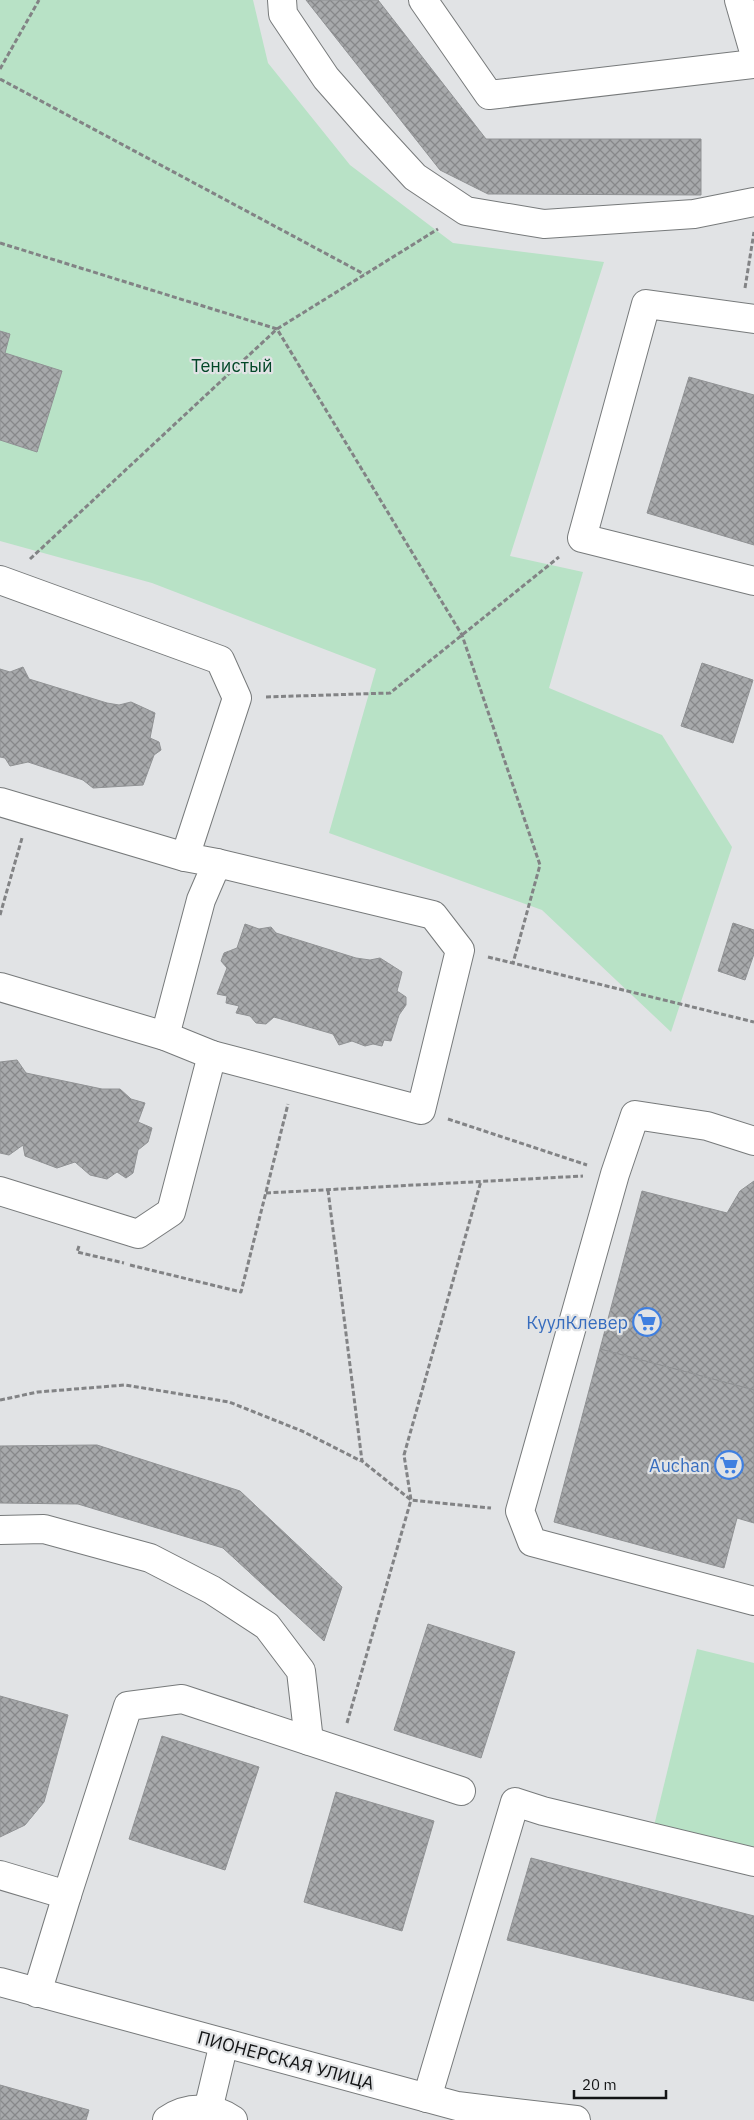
<svg xmlns="http://www.w3.org/2000/svg" width="754" height="2120" font-family="'IBM Plex Sans',sans-serif">
<defs>
<pattern id="building-cross-hatch" width="8" height="8" patternUnits="userSpaceOnUse" patternTransform="scale(1.25)"><rect width="8" height="8" fill="#a7a9ab"/><path d="M0 0l8 8M0 8l8-8" fill="none" stroke="#87888a"/></pattern>
</defs>
<rect width="100%" height="100%" fill="#e1e3e5"/>
<g fill="#b8e2c6">
<path d="M0 0H253L268 63 350 165 453 243 604 262 510 556 583 572 549 688 662 735 732 847 671 1032 542 910 329 833 376 669 152 583 0 541Z"/>
<path d="M697 1649 754 1663V1854L653 1830Z"/>
</g>
<g fill="url(#building-cross-hatch)" stroke="#909294">
<path d="M378 0 486 139H701V195L488 194 440 170 306 0Z"/>
<path d="M0 331 10 334 5 353 62 371 37 452 0 440Z"/>
<path d="M689 377 754 395V545L647 513Z"/>
<path d="M702 663 753 680 733 743 681 726Z"/>
<path d="M23 667 29 679 107 703 119 705 131 702 155 713 150 738 159 742 161 750 154 755 143 785 93 788 83 780 28 762 10 766 5 758 0 757V669L10 672Z"/>
<path d="M733 923 754 930V954L745 980 718 971Z"/>
<path d="M245 924 259 929 271 927 276 933 356 958 370 960 380 958 402 972 397 991 406 997V1005L399 1015 391 1041 384 1040 382 1046 373 1044 365 1046 352 1041 339 1045 333 1034 274 1017 266 1024 256 1023 250 1016 236 1013 239 1006 226 1003 227 996 217 994 227 968 221 961 224 953 237 948Z"/>
<path d="M17 1060 26 1073 102 1089H120L131 1099 145 1103 138 1122 152 1128 148 1142 138 1150 133 1173 126 1178 117 1172 107 1179 90 1175 75 1162 57 1168 25 1156 23 1145 9 1155 0 1153V1062Z"/>
<path d="M754 1181V1283H752L754 1284V1390L600 1349 642 1191 727 1213 740 1191Z"/>
<path d="M600 1349 754 1390V1523L737 1518 724 1568 554 1522Z"/>
<path d="M97 1445 240 1491 342 1587 324 1641 223 1548 78 1504 0 1503V1446Z"/>
<path d="M428 1624 515 1652 481 1758 394 1730Z"/>
<path d="M0 1696 68 1715 44 1802 25 1825 0 1837Z"/>
<path d="M162 1736 259 1767 225 1870 129 1839Z"/>
<path d="M336 1792 434 1821 402 1931 304 1902Z"/>
<path d="M531 1858 754 1916V2001L507 1940Z"/>
<path d="M0 2085 89 2110 86 2120H0Z"/>
</g>
<g fill="none" stroke-linecap="round" stroke-linejoin="round">
<defs>
<g id="minor">
<path d="M282 0 283 14 326 78 370 128 415 177 466 211 544 224 694 214 754 202"/>
<path d="M423 0 489 95 754 64"/>
<path d="M739 0 754 52"/>
<path d="M754 319 646 304 582 538 754 581"/>
<path d="M0 580 220 660 237 698 185 857 217 863"/>
<path d="M0 802 185 857"/>
<path d="M0 987 165 1036 212 1055"/>
<path d="M754 1141 707 1126 635 1115 615 1174 520 1511 532 1542 754 1601"/>
<path d="M0 1191 138 1234 171 1212 212 1055 421 1110 460 950 433 915 217 863 201 900 165 1036"/>
<path d="M0 1530 44 1529 150 1558 212 1590 267 1626 301 1671 309 1741"/>
<path d="M0 1875 67 1895 37 1993"/>
<path d="M67 1895 128 1706 182 1699 461 1791"/>
<path d="M0 1982 457 2106 576 2120"/>
<path d="M427 2098 515 1802 543 1811 754 1862"/>
<path d="M208 2110 224 2043"/>
<path d="M167 2120C187 2106 213 2106 233 2120"/>
</g>
</defs>
<use href="#minor" stroke="#777a7b" stroke-width="30"/>
<g stroke="#828385" stroke-width="3" stroke-dasharray="5 2.5" stroke-linecap="butt">
<path d="M0 69 39 0"/>
<path d="M0 79 364 274"/>
<path d="M0 243 277 329 462 635 540 865 513 963"/>
<path d="M745 288 754 232"/>
<path d="M30 559 277 329 438 229"/>
<path d="M266 697 390 693 559 557"/>
<path d="M0 915 22 838"/>
<path d="M488 957 754 1022"/>
<path d="M448 1119 587 1165"/>
<path d="M328 1190 362 1461 411 1500 491 1508"/>
<path d="M266 1193 583 1176"/>
<path d="M79 1246 77 1252 124 1263"/>
<path d="M130 1265 241 1292 288 1104"/>
<path d="M0 1400 38 1392 125 1385 229 1402 302 1431 361 1461"/>
<path d="M347 1723 411 1500 404 1455 481 1181"/>
</g>
<use href="#minor" stroke="#fff" stroke-width="28"/>
</g>
<defs>
<symbol id="supermarket-ring" viewBox="-11 -11 22 22"><circle r="9.5" fill="#e1e3e5" stroke="#3f7fe0" stroke-width="1.5"/><path d="M-6-5.5h2.5l.6 2H6L4.5 2H-2.5L-4.4-4H-6ZM-1.5 3.2a1.3 1.3 0 1 0 .1 0ZM3 3.2a1.3 1.3 0 1 0 .1 0Z" fill="#3f7fe0"/></symbol>
</defs>
<g fill-rule="evenodd">
<use href="#supermarket-ring" x="631" y="1306" width="32" height="32"/>
<use href="#supermarket-ring" x="713" y="1449" width="32" height="32"/>
</g>
<g text-anchor="middle" dominant-baseline="central" stroke-width="4.5" stroke-linejoin="round" paint-order="stroke">
<g font-size="18" fill="#034728" stroke="#e1e3e5">
<text x="232" y="365">Тенистый</text>
</g>
<g font-size="18" fill="#366cbe" stroke="#e1e3e5" text-anchor="end">
<text x="628" y="1322">КуулКлевер</text>
<text x="710" y="1465">Auchan</text>
</g>
<g font-size="18" fill="#131415" stroke="#e1e3e5">
<text transform="translate(286 2060) rotate(15)">ПИОНЕРСКАЯ УЛИЦА</text>
</g>
</g>
<path d="M574 2090v8h92v-8" fill="none" stroke="#131415" stroke-width="2.5"/>
<text x="582" y="2090" font-size="15" fill="#131415" stroke="#e1e3e5" stroke-width="4" paint-order="stroke">20 m</text>
</svg>
